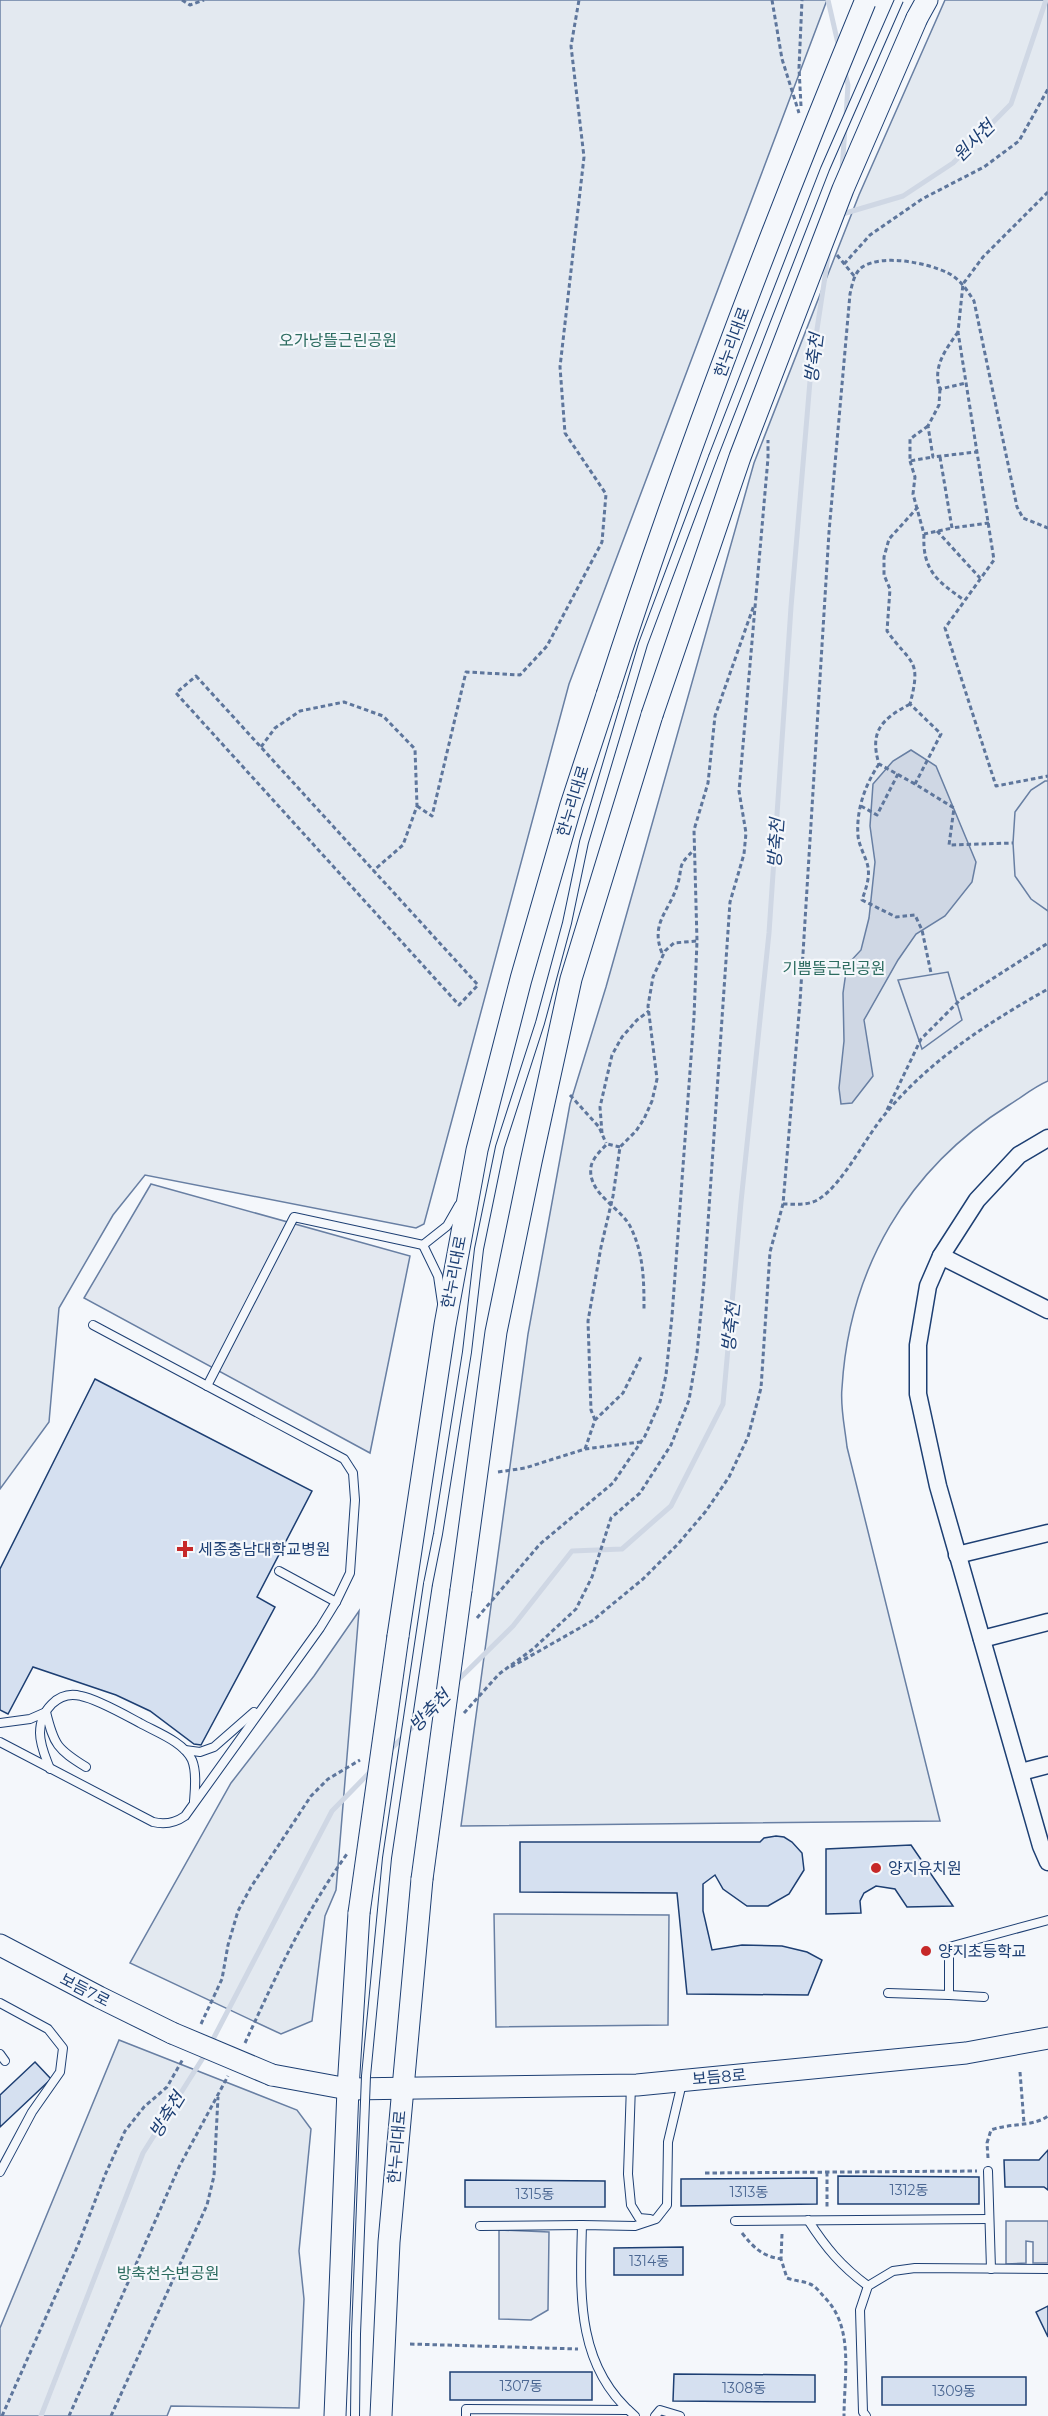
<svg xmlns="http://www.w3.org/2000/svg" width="1048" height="2416" font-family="Montserrat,'Noto Sans KR',sans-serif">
<rect width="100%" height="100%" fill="#f4f7fb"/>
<g fill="#e3e9f0" stroke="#687fa3" stroke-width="1.5">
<path d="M0 0H827L569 684 424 1224 416 1228 145 1175 113 1215 59 1308 49 1422 0 1489Z"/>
<path d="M945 0H1048V1081C1034 1087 1022 1097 1009 1105 907 1169 849 1269 842 1388 840 1407 845 1428 847 1447L940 1821 461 1826 528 1334 570 1104 606 987 754 463 859 195Z"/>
<path d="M359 1611 336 1890 325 1916 312 2021 281 2034 130 1963 231 1783 314 1676Z"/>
<path d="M494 1914 669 1915 668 2025 496 2027Z"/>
<path d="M119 2040 297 2110 311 2129 299 2251 304 2299 299 2408 171 2406 167 2416H0V2328Z"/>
</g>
<g fill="#e3e8f0" stroke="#687fa3" stroke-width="1.5">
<path d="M1045 781H1048V911L1031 899 1015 876 1013 843 1015 812 1031 790Z"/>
<path d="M948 972 962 1020 922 1049 898 980Z"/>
<path d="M151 1184 410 1256 370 1453 84 1298Z"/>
<path d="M1006 2221H1048V2263H1033V2242L1026 2241V2263L1006 2264Z"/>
<path d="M499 2230 549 2232 548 2310 531 2320 499 2319Z"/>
</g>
<path fill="#cfd7e4" stroke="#687fa3" stroke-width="1.5" d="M911 750 936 766 976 862 972 882 945 916 916 934 898 960 864 1020 873 1076 852 1103 841 1104 839 1088 844 1041 843 993 847 965 861 950 869 918 875 862 870 826 873 784 893 761Z"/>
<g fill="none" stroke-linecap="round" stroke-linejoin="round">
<g stroke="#cfd7e4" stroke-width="5">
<path d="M828 0 839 48"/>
<path d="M845 72 848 85 846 116"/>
<path d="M842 170 845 128"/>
<path d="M839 215 903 196 953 163 1011 104 1046 0"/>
<path d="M455 1683 513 1626 572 1551 622 1549 671 1506 723 1404 741 1202 769 933 791 607 811 369 829 250"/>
<path d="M388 1752 440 1699"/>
<path d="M210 2045 332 1811 372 1770"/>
<path d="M41 2416 143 2153 206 2053"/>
</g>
</g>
<g fill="#d5e0f0" stroke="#1d3f73" stroke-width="1.5">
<path d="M95 1379 312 1491 257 1597 275 1607 201 1745 194 1744 150 1711 116 1695 33 1667 8 1714 0 1710V1569Z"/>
<path d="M776 1836 784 1837 792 1842 802 1853 804 1870 789 1894 768 1906H747L723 1889 715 1875 703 1884V1911L712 1950 742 1945 782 1946 807 1952 822 1960 808 1995 687 1994 677 1893 520 1892V1842H760L764 1838Z"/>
<path d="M911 1845 953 1906 907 1907 895 1889 876 1886 864 1893 860 1901 861 1913 826 1914V1849Z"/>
<path d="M35 2062 51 2079 0 2127V2095Z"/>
<path d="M1048 2150V2190L1044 2187H1005L1004 2160H1039Z"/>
<path d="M838 2176 979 2177V2204H838Z"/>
<path d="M817 2178V2204L681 2206V2179Z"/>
<path d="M465 2180 605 2181V2207H465Z"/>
<path d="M683 2247V2275H614V2248Z"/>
<path d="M1048 2306V2337L1036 2312Z"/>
<rect x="450" y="2372" width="142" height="28"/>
<path d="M674 2374 815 2375V2402L673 2401Z"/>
<rect x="882" y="2377" width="144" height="28"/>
</g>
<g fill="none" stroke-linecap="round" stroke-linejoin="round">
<defs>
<g id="service">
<path d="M442 1303 438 1276 423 1245 447 1226 459 1205"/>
<path d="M207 1386 294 1217 423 1245"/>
<path d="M279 1571 336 1602"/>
<path d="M428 1584 438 1534 467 1352 479 1249 500 1147 540 1023 567 923 584 842 643 644 713 457"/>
<path d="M0 1723 30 1719 46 1712C54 1745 57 1749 86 1767"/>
<path d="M0 1742 153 1822C165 1825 175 1823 185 1816L320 1628 336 1602 350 1573 355 1500 353 1473 344 1459 93 1325"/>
<path d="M185 1750 200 1752 214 1747 254 1712"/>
<path d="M50 1769C46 1758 40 1746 40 1733 40 1711 58 1690 81 1696 97 1699 125 1715 140 1723 156 1732 184 1742 192 1760 197 1772 195 1789 194 1801"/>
<path d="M888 1993 949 1995V1947L1048 1920"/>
<path d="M949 1995 984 1997"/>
<path d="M0 2003 48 2029 63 2048 60 2072 32 2112 0 2172"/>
<path d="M0 2054 5 2061"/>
<path d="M631 2085 628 2174 631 2205 639 2218 650 2219"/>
<path d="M988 2171 991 2269"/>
<path d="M808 2220C826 2248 841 2266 868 2286"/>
<path d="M735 2221 989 2219"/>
<path d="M480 2226 582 2225"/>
<path d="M355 2416 356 2334"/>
<path d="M466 2416V2409L628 2410"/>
<path d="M635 2416C576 2367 580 2295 582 2225L635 2226 656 2219 667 2205 668 2142 682 2083"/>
<path d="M655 2416 660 2410 680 2416"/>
<path d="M866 2416 863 2412 860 2310 868 2286 893 2271 915 2268 1048 2269"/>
</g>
<g id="minor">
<path d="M1048 1138 1019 1155 977 1200 941 1256 928 1286 918 1345V1394L938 1486 1041 1846 1048 1862"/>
<path d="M941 1256 1048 1310"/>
<path d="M957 1555 1048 1533"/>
<path d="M982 1639 1048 1622"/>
<path d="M1021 1772 1048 1765"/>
</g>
<g id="tertiary">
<path d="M917 18 927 0"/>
<path d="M461 1590 496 1332 531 1162 571 979 652 715"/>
<path d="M398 1636 445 1325 477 1150 521 979 571 805 607 695"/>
<path d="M0 1945 99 1997 172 2033"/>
<path d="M272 2075 348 2089 637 2085 966 2053 1048 2038"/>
<path d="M335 2416 348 2089 359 1913"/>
<path d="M381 2416 389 2242 422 1879"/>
</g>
</defs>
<use href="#service" stroke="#1d3f73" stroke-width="10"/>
<use href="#minor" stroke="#1d3f73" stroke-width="19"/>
<use href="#tertiary" stroke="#1d3f73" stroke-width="23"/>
<g stroke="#5e769c" stroke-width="3" stroke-dasharray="4.5 3" stroke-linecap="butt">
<path d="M182 0 190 5 204 0"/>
<path d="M772 0 782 59 799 113"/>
<path d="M801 106 799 68 802 0"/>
<path d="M1048 192 983 257 963 284 958 332 994 560 945 628 996 786 1048 776"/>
<path d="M837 255 855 277"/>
<path d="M844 264 870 235 922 199 984 167 1019 141 1048 89"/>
<path d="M958 332C946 349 932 367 940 389L966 383"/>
<path d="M940 389 939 405 928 426 933 457 976 452"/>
<path d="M928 426 910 439V461L933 457"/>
<path d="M940 457 952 528 989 523"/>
<path d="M910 461 915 477 913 494 924 534 952 528"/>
<path d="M918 507 889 539 884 557V575L890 589 887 631C911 665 922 658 910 704L941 734 915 784 954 808 949 845 1013 843"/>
<path d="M937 531 980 578"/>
<path d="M924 534C922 570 937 581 964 600"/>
<path d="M196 676 478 985 459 1005 176 693Z"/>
<path d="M910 704C882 719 869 731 879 764L915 784"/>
<path d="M261 747 275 728 300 711 344 702 383 716 415 749 417 806 403 845 373 871"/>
<path d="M879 764C865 785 856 810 858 836 859 845 864 854 867 863 871 876 866 888 862 900L896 917 915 915 922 930 931 973"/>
<path d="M417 806 432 816 466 672 520 675 547 646 602 542 606 494 565 433 560 367 584 157 571 46 579 0"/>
<path d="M861 806 877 815 898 774"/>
<path d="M662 953C650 923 669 912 677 886 684 865 675 868 695 849"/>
<path d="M570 1095 599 1127 606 1143"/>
<path d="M887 1110 921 1039 961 999 1048 943"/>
<path d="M602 1133 600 1107 612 1055 622 1037 637 1020 649 1011"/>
<path d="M620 1147 607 1144C601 1150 592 1159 591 1167 587 1194 622 1208 631 1228 644 1255 644 1282 644 1311"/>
<path d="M783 1204C795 1204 808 1206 819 1199 844 1183 866 1136 886 1113 930 1060 989 1022 1048 989"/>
<path d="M595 1420 591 1410 588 1321 601 1247 613 1196 620 1147 636 1131 644 1119 652 1101 657 1079 648 1006 653 977 665 951 674 943 697 941"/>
<path d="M585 1449 595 1420 623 1393 642 1355"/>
<path d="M498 1472 525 1468 585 1449 640 1442"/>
<path d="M477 1618 540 1544 613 1483 645 1436 660 1402 666 1375 672 1316 694 1017 697 941 694 830 708 783 715 716 754 605"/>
<path d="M511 1667 592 1621 643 1579 678 1544 706 1511 729 1477 748 1437 761 1388 770 1252 783 1204 800 1002 829 532 850 294C852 285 854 274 861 268 881 253 928 263 948 273 960 279 967 290 974 301L1017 507 1023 518 1048 528"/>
<path d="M464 1713 499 1674 533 1649 576 1609 592 1577 611 1518 640 1493 671 1445 689 1400 697 1353 704 1281 730 902 744 854 746 833 739 791 768 458V440"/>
<path d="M201 2024 222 1979 228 1945 238 1911 251 1887 311 1796 328 1779 360 1760"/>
<path d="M245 2043C275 1978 305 1912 347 1854"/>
<path d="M1020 2072 1024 2123"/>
<path d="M988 2158 987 2143 991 2130C1009 2123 1033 2127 1048 2116"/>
<path d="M827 2172V2209"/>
<path d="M705 2173 977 2171"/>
<path d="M742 2233C754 2248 762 2256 781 2259"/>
<path d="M782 2234 781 2259 787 2278C795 2281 803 2281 810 2284 817 2287 821 2294 827 2300 854 2330 844 2378 844 2416"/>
<path d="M410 2344 578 2349"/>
<path d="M2 2416 78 2245 105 2175 125 2131 144 2107 167 2087 183 2059"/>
<path d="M69 2416 179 2167 228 2076"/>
<path d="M111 2416 207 2205 214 2176 218 2097"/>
</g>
<use href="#service" stroke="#f4f7fb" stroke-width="8"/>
<use href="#minor" stroke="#f4f7fb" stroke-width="16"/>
<use href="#tertiary" stroke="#f4f7fb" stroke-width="21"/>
<defs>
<g id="service-bridge">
<path d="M713 457 825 169 899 0"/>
<path d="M356 2334 366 2076 387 1858 428 1584"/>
</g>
<g id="tertiary-bridge">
<path d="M607 695C682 461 771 230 865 2"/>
<path d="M652 715 740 457 843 189 917 18"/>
<path d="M422 1879 461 1590"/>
<path d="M359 1913 398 1636"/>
<path d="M172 2033 272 2075"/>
</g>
</defs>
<use href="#service-bridge" stroke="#1d3f73" stroke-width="10" stroke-linecap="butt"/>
<use href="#tertiary-bridge" stroke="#1d3f73" stroke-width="23" stroke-linecap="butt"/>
<use href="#service-bridge" stroke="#f4f7fb" stroke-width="8"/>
<use href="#tertiary-bridge" stroke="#f4f7fb" stroke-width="21"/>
</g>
<g fill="#c62828" stroke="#f4f7fb" stroke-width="2">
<path d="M182 1540h6v6h6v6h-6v6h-6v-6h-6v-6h6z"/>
<circle cx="876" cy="1868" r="6"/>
<circle cx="926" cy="1951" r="6"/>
</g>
<g text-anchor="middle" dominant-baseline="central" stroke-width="4.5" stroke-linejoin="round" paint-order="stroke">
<g font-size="14" fill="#4b6792">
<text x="909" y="2190">1312동</text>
<text x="749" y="2192">1313동</text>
<text x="535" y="2194">1315동</text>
<text x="649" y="2261">1314동</text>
<text x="521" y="2386">1307동</text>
<text x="744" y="2388">1308동</text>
<text x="954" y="2391">1309동</text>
</g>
<g font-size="16" fill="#2c6c60" stroke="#f4f7fb">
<text x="338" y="340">오가낭뜰근린공원</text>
<text x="834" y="968">기쁨뜰근린공원</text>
<text x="168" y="2273">방축천수변공원</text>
</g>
<g font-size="16" fill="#1d3f73" stroke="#f4f7fb">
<text transform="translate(732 342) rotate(-70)">한누리대로</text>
<text transform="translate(573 801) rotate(-73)">한누리대로</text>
<text transform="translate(454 1272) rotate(-79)">한누리대로</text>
<text transform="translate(85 1990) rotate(27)">보듬7로</text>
<text transform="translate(719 2077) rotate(-5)">보듬8로</text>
<text transform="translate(397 2147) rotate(-85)">한누리대로</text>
</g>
<g font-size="16" fill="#1d3f73" stroke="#f4f7fb" text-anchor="start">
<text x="198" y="1549">세종충남대학교병원</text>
<text x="888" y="1868">양지유치원</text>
<text x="938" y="1951">양지초등학교</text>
</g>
<g font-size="18" font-style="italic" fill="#1d3f73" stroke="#f4f7fb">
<text transform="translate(974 141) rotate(-45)">원사천</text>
<text transform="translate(814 358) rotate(-83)">방축천</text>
<text transform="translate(776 843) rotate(-86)">방축천</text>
<text transform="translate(731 1327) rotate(-84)">방축천</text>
<text transform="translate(430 1711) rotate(-46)">방축천</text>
<text transform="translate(167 2115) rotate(-58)">방축천</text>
</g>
</g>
</svg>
